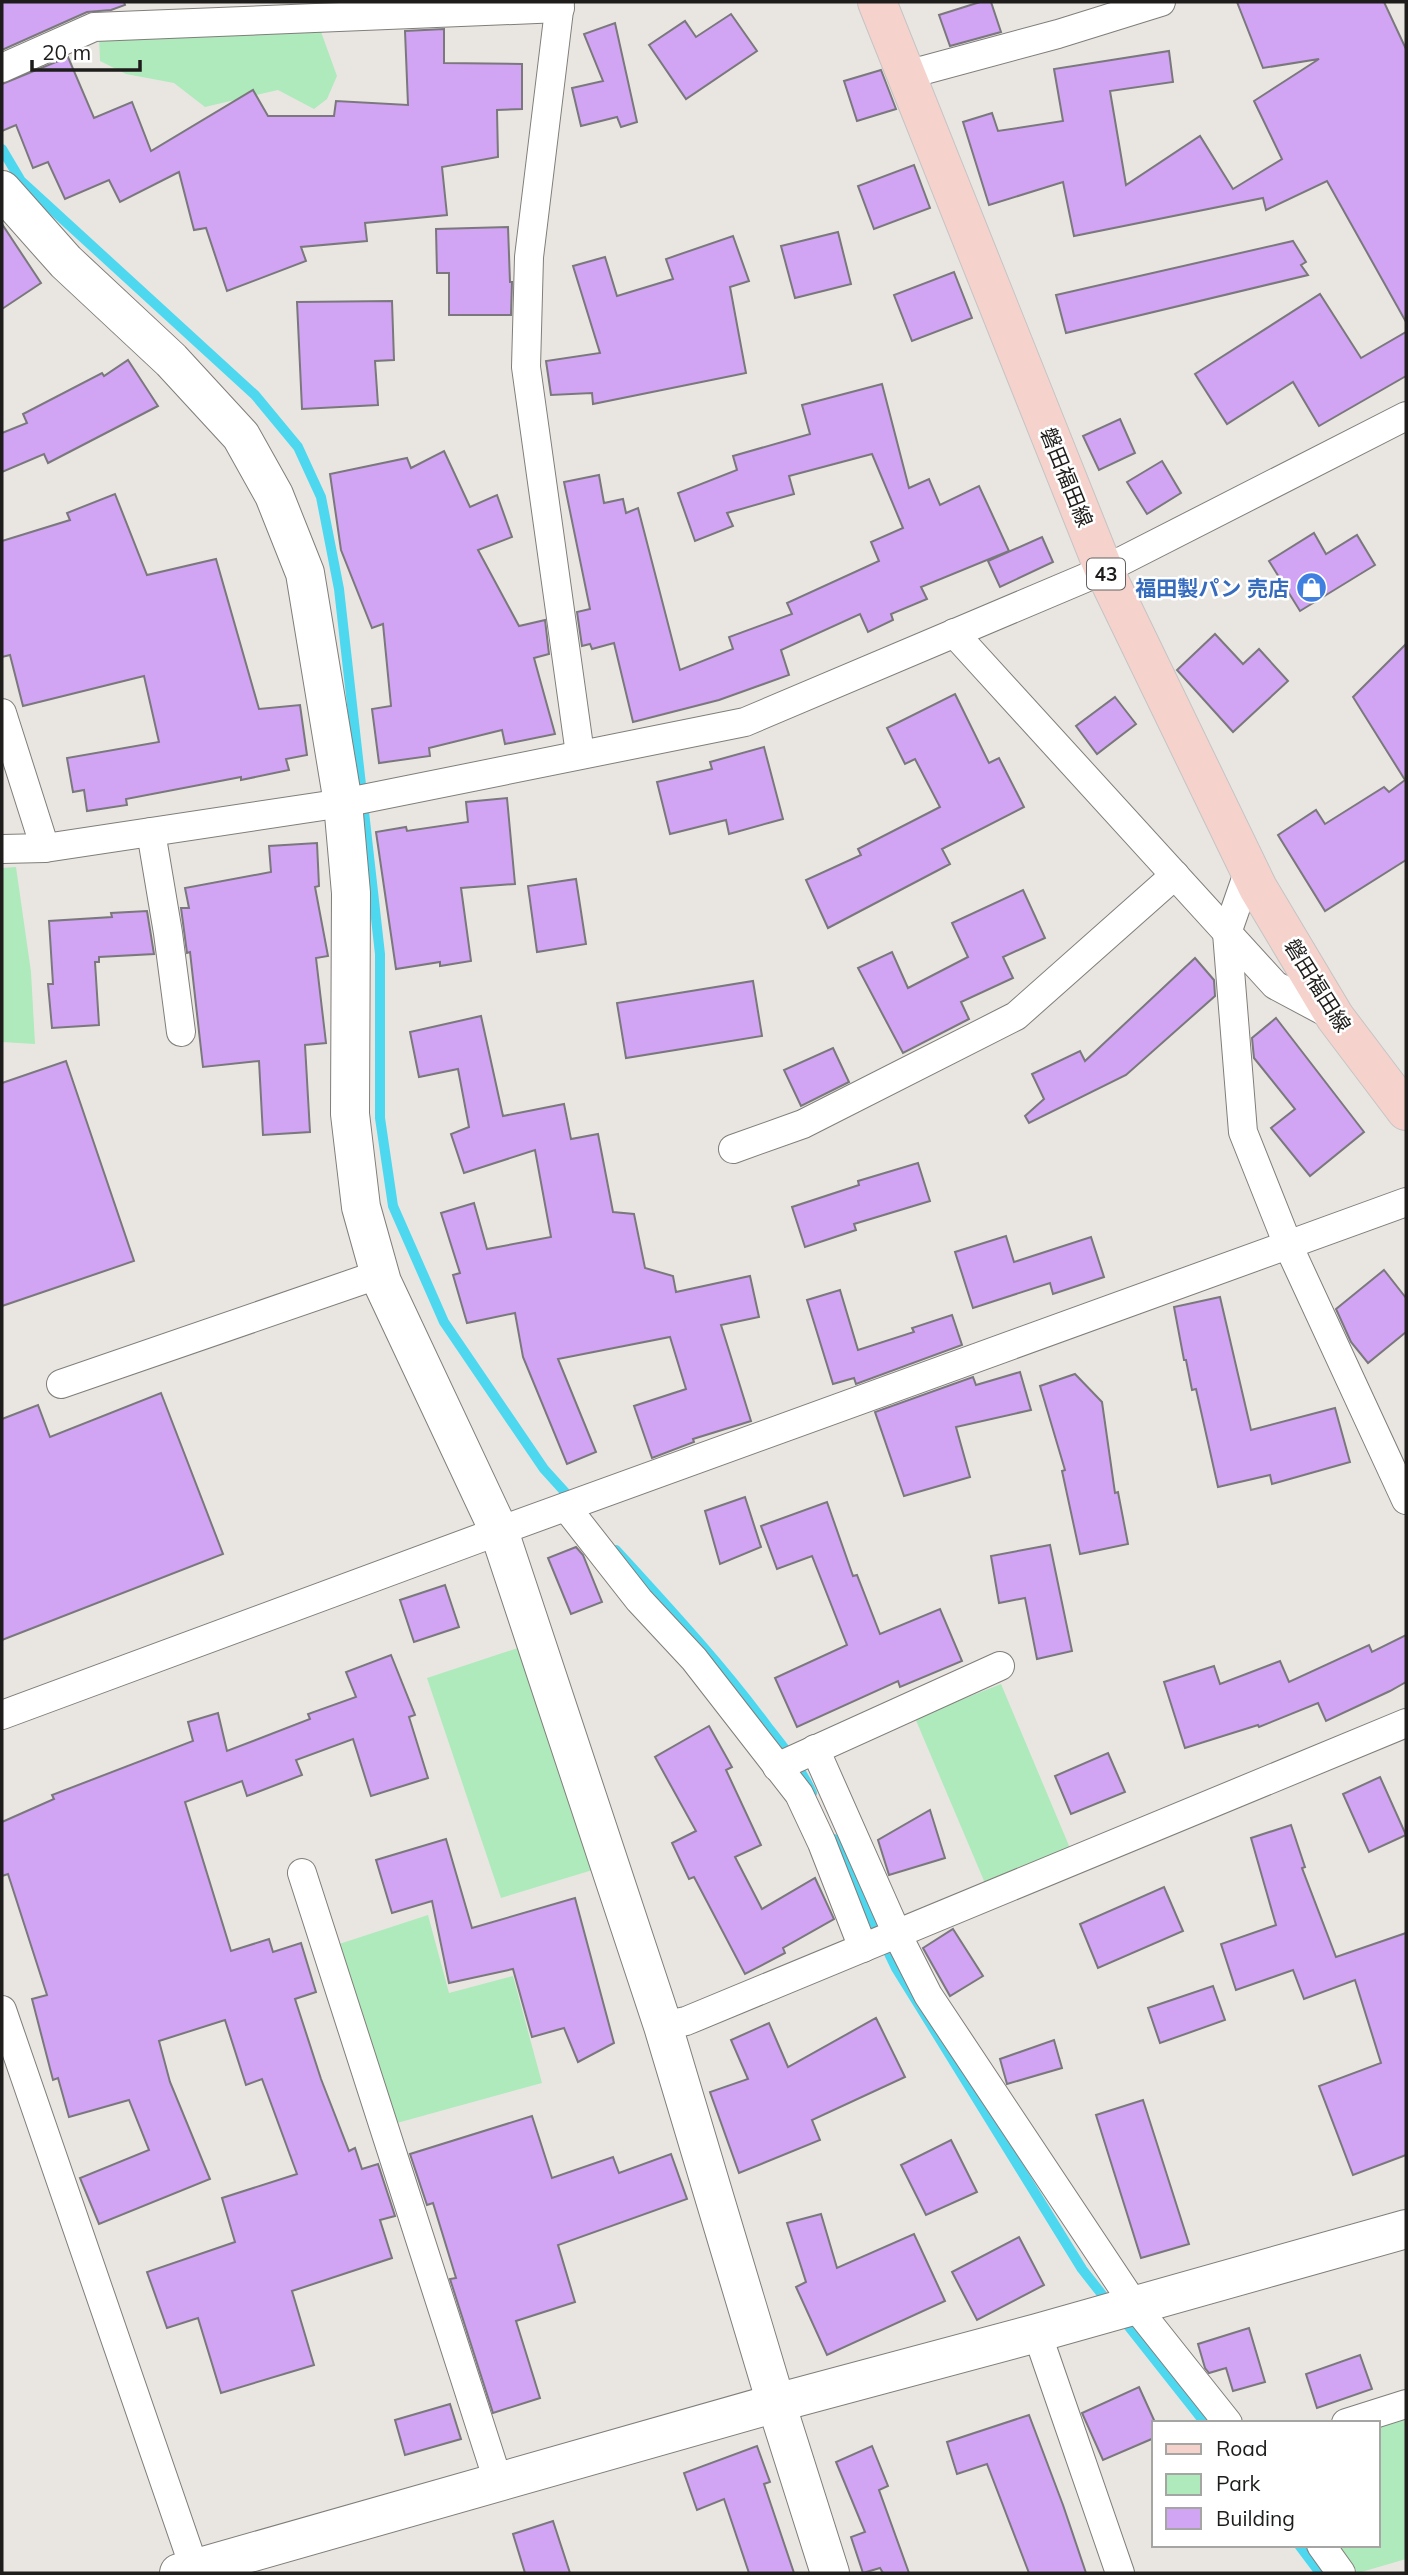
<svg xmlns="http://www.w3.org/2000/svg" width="1408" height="2575" font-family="Mulish,'Noto Sans JP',sans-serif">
<rect width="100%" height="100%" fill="#e9e6e2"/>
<g fill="#aeeabb">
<path d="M320 29 337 76 327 99 314 109 278 90 205 107 174 83 126 74 100 61 99 35Z"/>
<path d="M16 867 31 972 35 1044 2 1042V868Z"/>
<path d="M536 1642 609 1865 501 1898 427 1678Z"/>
<path d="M1001 1684 1075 1860 990 1895 915 1718Z"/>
<path d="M428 1915 449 1993 513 1976 542 2083 386 2126 327 1948Z"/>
<path d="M1406 2404V2559L1358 2573 1333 2545H1378V2423Z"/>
</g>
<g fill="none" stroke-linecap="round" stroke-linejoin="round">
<g stroke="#4ed8ef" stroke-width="10">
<path d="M2 149 21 181 255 395 298 447 321 497 339 589 380 954V1118L393 1206 444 1322 544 1469 573 1501"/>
<path d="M616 1550C668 1607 721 1664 767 1726 784 1748 801 1768 812 1793"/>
<path d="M834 1839 896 1968 1082 2269 1111 2306"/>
<path d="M1122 2318 1205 2423"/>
<path d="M1299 2545 1320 2573"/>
</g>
</g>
<g fill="#d1a4f4" stroke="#7a787c" stroke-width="2">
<path d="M2 2H124L125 5 111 10 87 12 2 50Z"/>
<path d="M980 2H991L1001 32 950 46 939 15Z"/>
<path d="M1237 2H1384L1406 49V322L1327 181 1266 210 1263 198 1074 236 1063 182 989 205 963 122 992 113 998 131 1063 121 1054 69 1169 51 1173 82 1110 91 1126 185 1200 136 1233 189 1282 159 1254 101 1319 59 1263 68Z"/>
<path d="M731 14 757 51 686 99 649 45 685 21 696 37Z"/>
<path d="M615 23 637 122 621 127 617 117 581 126 572 88 603 81 584 34Z"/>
<path d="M444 29V63L522 64V109L497 110 498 157 442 167 447 215 365 223 367 241 301 247 306 261 227 291 206 228 194 230 179 172 120 202 109 180 65 199 48 162 33 168 16 125 2 131V84L68 57 94 118 132 102 151 151 253 90 268 116H334L336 101 408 105 405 31Z"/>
<path d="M881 70 896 109 857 121 844 81Z"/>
<path d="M914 165 930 208 874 229 858 186Z"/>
<path d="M2 224 41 283 2 309Z"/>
<path d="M508 227 510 282H512L511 315H449V273H437L436 229Z"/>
<path d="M838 232 851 284 795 298 781 246Z"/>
<path d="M733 236 749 281 730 287 746 373 593 404 592 393 551 395 546 361 600 353 573 266 605 257 617 296 673 279 666 259Z"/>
<path d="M1293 241 1306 262 1301 265 1308 275 1066 333 1056 295Z"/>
<path d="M954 272 972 318 912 341 894 295Z"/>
<path d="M1320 294 1361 358 1406 332V376L1319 426 1293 382 1227 424 1195 374Z"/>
<path d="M392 301 394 360 375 361 378 405 302 409 297 302Z"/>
<path d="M128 360 158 406 48 463 44 454 2 472V433L27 423 23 414 102 373 104 376Z"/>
<path d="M882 384 909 488 929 479 940 505 979 486 1009 551 921 587 927 599 891 614 893 620 868 632 860 614 781 650 789 675 719 700 633 722 614 643 592 649 590 644 582 646 577 612 590 609 564 482 599 475 604 503 623 499 626 513 638 508 680 670 733 649 729 637 792 614 787 603 879 561 871 542 903 528 872 454 789 476 794 494 727 513 733 526 695 541 678 493 737 470 733 456 810 434 802 405Z"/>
<path d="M1120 419 1135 453 1099 470 1083 436Z"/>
<path d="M444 451 470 507 497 495 512 537 478 550 519 626 545 620 549 654 534 658 555 734 505 744 502 730 429 748 430 756 379 763 372 709 391 706 383 624 372 628 341 550 330 474 407 458 411 468Z"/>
<path d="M1162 461 1181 493 1147 514 1127 482Z"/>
<path d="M115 494 147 575 216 559 259 709 300 705 307 755 286 759 289 770 241 780V777L126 799 127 805 87 811 84 790 73 792 67 758 159 742 144 676 23 706 10 655 2 657V541L70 520 67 513Z"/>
<path d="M1314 533 1326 554 1357 535 1375 565 1300 611 1269 561Z"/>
<path d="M1042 537 1053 562 1000 587 988 561Z"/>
<path d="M1215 634 1243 664 1259 649 1288 681 1233 732 1177 670Z"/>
<path d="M1406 644V860L1325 911 1278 835 1316 810 1325 824 1384 787 1389 792 1405 780 1353 697Z"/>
<path d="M955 694 989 763 999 758 1024 807 942 849 950 864 828 928 806 880 861 855 858 849 940 807 915 759 905 764 887 728Z"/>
<path d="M1115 697 1136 724 1097 754 1076 726Z"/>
<path d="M764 747 783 819 729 834 726 820 670 834 657 782 712 769 710 762Z"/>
<path d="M507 798 515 884 461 888 471 961 440 966V962L396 969 376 832 406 827 407 831 468 822 466 802Z"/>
<path d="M317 843 319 886 315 887 328 956 316 958 326 1043 305 1045 310 1132 263 1135 259 1061 203 1067 190 952 187 953 181 908H189L185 888 271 872 269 846Z"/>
<path d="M576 879 586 944 537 952 528 886Z"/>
<path d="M1023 890 1045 938 1003 957 1013 978 961 1002 969 1019 903 1053 858 968 892 952 908 988 968 957 952 923Z"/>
<path d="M147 911 154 954 99 957V962H95L99 1025 52 1028 48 984H53L49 921 112 917 111 913Z"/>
<path d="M1195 958 1214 980 1215 996 1126 1075 1029 1123 1025 1116 1044 1099 1032 1074 1080 1051 1085 1061Z"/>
<path d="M753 981 762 1036 626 1058 617 1003Z"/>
<path d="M481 1016 503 1116 564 1104 571 1139 598 1134 613 1212 634 1214 645 1268 673 1276 676 1292 750 1276 759 1317 721 1325 751 1421 693 1439 694 1442 652 1458 634 1406 686 1389 670 1337 558 1359 596 1452 567 1464 523 1357 515 1313 467 1323 453 1275 460 1273 441 1213 474 1203 487 1249 551 1237 535 1150 464 1173 451 1134 469 1127 458 1069 419 1077 410 1032Z"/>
<path d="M1276 1018 1364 1132 1310 1176 1271 1128 1295 1109 1254 1058 1252 1038Z"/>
<path d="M833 1048 849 1082 801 1106 784 1070Z"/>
<path d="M66 1061 134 1261 2 1306V1083Z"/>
<path d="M918 1163 930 1201 854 1224 856 1230 805 1247 792 1207 859 1185 858 1181Z"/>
<path d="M1006 1236 1014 1262 1091 1237 1104 1277 1053 1294 1050 1283 973 1308 955 1252Z"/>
<path d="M1384 1270 1406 1298V1332L1368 1363 1351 1342 1336 1309Z"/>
<path d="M840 1290 858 1350 914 1332 912 1328 952 1315 962 1345 856 1384 854 1378 833 1384 807 1300Z"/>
<path d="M1220 1297 1251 1430 1335 1408 1350 1462 1272 1484 1270 1475 1218 1487 1196 1389 1192 1390 1186 1360H1184L1174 1307Z"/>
<path d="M1020 1372 1031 1410 956 1427 970 1477 904 1496 875 1412 973 1377 976 1385Z"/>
<path d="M1075 1374 1102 1402 1115 1493 1118 1492 1128 1544 1080 1554 1062 1471 1065 1470 1040 1386Z"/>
<path d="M161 1393 223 1554 2 1640V1419L38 1405 50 1437Z"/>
<path d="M745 1497 761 1547 720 1564 705 1511Z"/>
<path d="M827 1502 853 1576 857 1575 880 1634 940 1609 962 1661 900 1687 898 1681 797 1727 775 1678 847 1645 812 1556 777 1569 761 1526Z"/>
<path d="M1050 1545 1072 1651 1037 1659 1025 1598 999 1603 991 1556Z"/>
<path d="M576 1547 583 1555 602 1602 571 1614 548 1558Z"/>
<path d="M445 1585 459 1627 414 1642 400 1600Z"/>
<path d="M1406 1635V1682L1390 1691 1326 1721 1318 1703 1259 1727 1258 1725 1185 1748 1164 1682 1214 1666 1220 1684 1280 1661 1289 1682 1369 1645 1372 1652Z"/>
<path d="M391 1655 415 1715 409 1717 428 1778 371 1796 353 1739 296 1760 302 1775 247 1796 242 1781 185 1802 231 1951 269 1939 273 1952 301 1943 316 1992 295 1999 321 2079 349 2151 355 2148 362 2169 378 2164 395 2216 380 2220 392 2258 292 2291 314 2365 221 2393 198 2318 167 2328 147 2272 235 2242 222 2198 297 2174 262 2079 246 2085 225 2020 159 2041 170 2082 210 2179 99 2224 80 2178 149 2150 129 2100 69 2117 58 2078 53 2080 32 1999 47 1995 8 1874 2 1876V1822L54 1799 52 1795 193 1741 188 1722 218 1713 227 1751 310 1719 308 1714 356 1697 346 1672Z"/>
<path d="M709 1726 732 1767 726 1770 761 1845 735 1857 762 1909 815 1878 834 1919 783 1948 785 1953 745 1974 694 1877 689 1879 672 1843 696 1831 655 1757Z"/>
<path d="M1108 1753 1125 1792 1071 1814 1055 1776Z"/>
<path d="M1380 1777 1406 1835 1369 1852 1343 1794Z"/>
<path d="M930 1810 945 1858 889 1875 878 1840Z"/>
<path d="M1291 1825 1305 1867 1302 1868 1336 1957 1406 1933V2155L1353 2175 1319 2086 1381 2063 1355 1980 1304 1999 1293 1970 1236 1990 1221 1944 1276 1925 1251 1838Z"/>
<path d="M446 1839 472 1928 575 1898 614 2043 578 2062 564 2028 532 2037 513 1969 449 1983 432 1901 392 1913 376 1860Z"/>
<path d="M1164 1887 1183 1931 1098 1968 1080 1924Z"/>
<path d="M953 1929 983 1976 950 1996 923 1948Z"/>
<path d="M1213 1986 1225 2020 1160 2043 1148 2008Z"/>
<path d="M876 2018 905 2077 812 2120 820 2140 739 2173 710 2092 748 2079 731 2040 769 2023 788 2067Z"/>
<path d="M1054 2040 1062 2068 1007 2084 1000 2059Z"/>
<path d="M1143 2100 1189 2244 1141 2258 1096 2115Z"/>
<path d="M532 2116 552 2178 613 2157 619 2173 671 2154 687 2199 558 2245 575 2302 516 2321 540 2398 493 2413 450 2279 456 2278 433 2203 427 2205 410 2154Z"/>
<path d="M951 2140 977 2192 926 2215 901 2165Z"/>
<path d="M821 2214 837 2268 914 2234 945 2301 827 2355 796 2287 806 2282 787 2223Z"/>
<path d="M1019 2237 1044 2285 977 2320 952 2272Z"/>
<path d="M1249 2328 1265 2382 1233 2391 1226 2368 1209 2373 1205 2368 1198 2344Z"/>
<path d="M1360 2355 1372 2389 1317 2408 1306 2374Z"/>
<path d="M1139 2387 1154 2420V2438L1103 2460 1082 2413Z"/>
<path d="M450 2404 461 2439 405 2455 395 2420Z"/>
<path d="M1029 2415 1063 2505 1086 2573H1029L987 2464 957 2474 947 2442Z"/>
<path d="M757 2446 770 2482 764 2484 794 2573H749L724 2499 697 2510 684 2473Z"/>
<path d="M872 2446 888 2486 879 2490 909 2573H883L880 2568 863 2573 851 2537 865 2532 836 2462Z"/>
<path d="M553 2521 570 2573H525L513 2534Z"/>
</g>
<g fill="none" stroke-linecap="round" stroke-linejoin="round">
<defs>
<g id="street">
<path d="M560 2 529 257 526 367 580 754"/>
<path d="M2 68 94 27 560 8"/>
<path d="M906 75 1058 34 1161 2"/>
<path d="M954 633 1275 985 1335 1017"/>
<path d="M2 713 45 848"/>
<path d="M151 832 168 933 181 1032"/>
<path d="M2 849 45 848 343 803 745 722 1104 570 1406 416"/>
<path d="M1249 870 1227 933 1243 1132 1288 1245 1406 1500"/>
<path d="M733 1149 803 1124 1016 1016 1175 875"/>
<path d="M61 1384 380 1274"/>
<path d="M566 1507 639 1600 694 1659 799 1794 822 1843 863 1948"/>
<path d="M2 1715 499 1531 1406 1202"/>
<path d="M815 1749 897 1934 928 1995 1135 2306 1228 2423"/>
<path d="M777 1767 1000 1666"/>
<path d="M302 1873 498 2481"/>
<path d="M2 2010 196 2573"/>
<path d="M663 2026 686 2021 1406 1723"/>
<path d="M1037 2333 1120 2573"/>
<path d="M1346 2423 1406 2404"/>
<path d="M1321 2545 1341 2573"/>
</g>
<g id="secondary">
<path d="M2 190 66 262 171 360 241 436 274 495 305 573 343 803 351 893 350 1114 361 1207 382 1282 499 1531 663 2026 776 2403 830 2573"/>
<path d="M179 2573 776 2403 1037 2333 1406 2229"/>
</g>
<path id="primary" d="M877 2 1104 570 1258 888 1335 1017 1406 1111"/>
</defs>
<use href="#street" stroke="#807e7a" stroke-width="30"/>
<use href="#secondary" stroke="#807e7a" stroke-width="40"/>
<use href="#primary" stroke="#c4c4c4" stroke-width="40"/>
<use href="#street" stroke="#fff" stroke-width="28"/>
<use href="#secondary" stroke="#fff" stroke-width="38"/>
<use href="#primary" stroke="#f5d3cc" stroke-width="38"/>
</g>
<defs>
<symbol id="shop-disc" viewBox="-11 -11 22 22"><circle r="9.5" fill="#3f7fe0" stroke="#fff"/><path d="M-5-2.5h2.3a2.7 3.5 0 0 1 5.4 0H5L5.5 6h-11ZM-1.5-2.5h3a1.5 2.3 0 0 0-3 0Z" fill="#fff"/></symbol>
</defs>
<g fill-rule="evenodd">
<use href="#shop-disc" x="1294" y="570" width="35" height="35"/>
</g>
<g text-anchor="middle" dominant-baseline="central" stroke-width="5" stroke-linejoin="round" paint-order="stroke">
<rect fill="#fff" stroke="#62615f" stroke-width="2" x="1087" y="558.5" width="38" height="31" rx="5"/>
<g font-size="19" font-weight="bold" fill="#1e1d1b">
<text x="1106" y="574">43</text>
</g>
<g font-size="21" fill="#1e1d1b" stroke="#fff">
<text transform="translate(1067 477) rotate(68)">磐田福田線</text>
<text transform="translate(1318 985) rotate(58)">磐田福田線</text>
</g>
<g font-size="21" font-weight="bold" fill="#366cbe" stroke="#fff" text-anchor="end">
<text x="1289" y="588">福田製パン 売店</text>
</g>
</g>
<rect width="1408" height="2575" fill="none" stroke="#1e1d1b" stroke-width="7"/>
<rect x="1152" y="2421" width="228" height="126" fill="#ffffff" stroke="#a5a5a4" stroke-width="2"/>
<rect x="1166" y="2444" width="35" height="10" fill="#f5d3cc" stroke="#a5a5a4" stroke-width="2"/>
<text x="1216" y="2456" font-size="21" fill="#1e1d1b">Road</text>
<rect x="1166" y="2474" width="35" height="21" fill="#aeeabb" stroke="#a5a5a4" stroke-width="2"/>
<text x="1216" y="2491" font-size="21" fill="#1e1d1b">Park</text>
<rect x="1166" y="2508" width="35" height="21" fill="#d1a4f4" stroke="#a5a5a4" stroke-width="2"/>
<text x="1216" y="2526" font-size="21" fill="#1e1d1b">Building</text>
<path d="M32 60v10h108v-10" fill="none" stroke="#1e1d1b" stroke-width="3.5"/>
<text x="42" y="60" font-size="21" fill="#1e1d1b" stroke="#ffffff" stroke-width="5" paint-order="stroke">20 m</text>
</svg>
